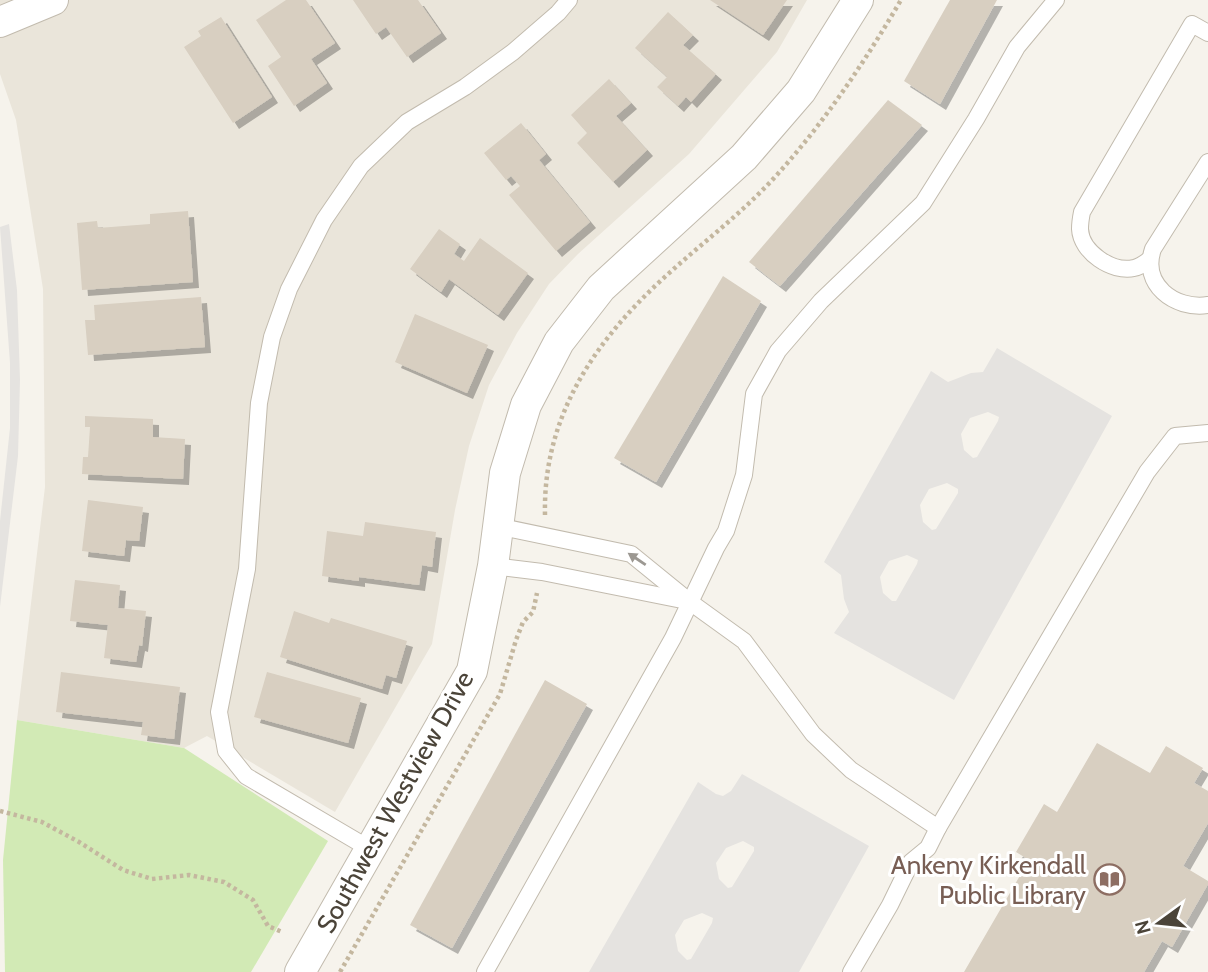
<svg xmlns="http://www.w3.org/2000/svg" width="1208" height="972" font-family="Cabin,sans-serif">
<defs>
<filter id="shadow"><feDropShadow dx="6" dy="6" stdDeviation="0" flood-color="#0004"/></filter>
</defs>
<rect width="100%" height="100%" fill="#f6f3ec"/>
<path fill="#eae5da" d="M0 0H807L777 52 689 154 578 254 549 284 517 333 489 385 469 446 455 510 432 644 335 812 207 736 184 748 17 720 45 487 43 289 16 120 0 74Z"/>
<path fill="#d2eab5" d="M17 720 184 748 328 841 251 972H5L3 860Z"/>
<g fill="#e5e3e0" fill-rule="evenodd">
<path d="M9 224 17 290 20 380 18 456 0 607V521L10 428V363L0 227Z"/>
<path d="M997 348 1112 416 954 700 834 633 849 612 844 599 841 575 824 562 931 371 948 382 971 373 983 372ZM988 412 999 417 998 421 977 457 973 458 964 450 961 434 970 418ZM947 483 958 489V493L936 529 932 530 923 522 920 505 929 489ZM907 555 918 560 917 564 896 601H892L883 593 880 577 889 561Z"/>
<path d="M742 774 869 846 799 972H589L698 782 716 794 723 796 731 791ZM743 841 754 847V851L732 887 728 888 719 879 716 863 726 848ZM702 913 713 918 712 923 691 959 687 960 678 951 675 935 684 920Z"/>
</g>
<g fill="#d8cfc1" filter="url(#shadow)">
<path d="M286 0H306L335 43 311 59 327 83 294 106 268 66 281 57 256 20Z"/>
<path d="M353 0H418L441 33 407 57 386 27 376 34Z"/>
<path d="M710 0H787L763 35Z"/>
<path d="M950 0H997L940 104 904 81Z"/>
<path d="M668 12 693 35 683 45 716 74 691 102 686 97 678 106 657 87 667 77 635 48Z"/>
<path d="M221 17 272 97 233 123 184 47 201 36 198 31Z"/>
<path d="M609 79 631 103 616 116 647 150 613 182 577 143 587 133 571 115Z"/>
<path d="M888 100 922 125 780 286 749 262Z"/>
<path d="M521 123 546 154 539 160 590 222 556 251 509 195 520 186 511 176 506 180 484 153Z"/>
<path d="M188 211 193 282 82 290 77 223 97 221 98 228 150 224V214Z"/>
<path d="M439 229 460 244 454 254 464 261 480 238 528 273 498 315 449 279 441 292 410 269Z"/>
<path d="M723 276 761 301 656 482 614 458Z"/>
<path d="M201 297 205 347 88 355 85 320H95L94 305Z"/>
<path d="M415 314 488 345 467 393 395 362Z"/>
<path d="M85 416 153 419V437L185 439 183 479 82 474 83 457H88L90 427H85Z"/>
<path d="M88 500 143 507 139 541 126 540 124 556 82 551Z"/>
<path d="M365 522 436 532 432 567 422 565 419 585 359 577V581L322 576 327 531 363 536Z"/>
<path d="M75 580 120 585 118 608 146 611 142 646 139 645 136 662 104 658 108 625 70 621Z"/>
<path d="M294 611 329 623 331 618 407 641 396 678 386 675 382 689 280 657Z"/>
<path d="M61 672 180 687 174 739 141 735 143 722 56 712Z"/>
<path d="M267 672 361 698 348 743 254 717Z"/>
<path d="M545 680 587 704 452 948 410 925Z"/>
<path d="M1097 743 1150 773 1166 746 1203 768 1194 783 1208 791V823L1183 866 1208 881V884L1172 947 1162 941 1144 972H964L1029 860 1016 852 1044 804 1057 812Z"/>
</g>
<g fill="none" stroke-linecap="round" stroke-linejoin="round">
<defs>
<g id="lane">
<path d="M1208 162 1153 249C1141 284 1174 310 1208 305"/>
<path d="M1149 260C1145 263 1139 267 1134 268 1112 273 1081 252 1080 229 1080 223 1081 217 1082 212L1192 24 1208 33"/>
<path d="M497 526 631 554 690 602 744 641 813 734 851 770 938 828 928 848 911 862 890 905 851 972"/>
<path d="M493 566 542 572 687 601"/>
<path d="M938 828 1147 472 1175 436 1208 433"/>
<path d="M370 849 246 776 226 751 219 712 247 569 259 403 272 337 289 289 324 220 361 166 407 122 465 87 513 52 558 13 569 0"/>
<path d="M485 972 673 638 716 548 726 531 744 475 754 394 778 351 821 301 923 203 976 119 1017 47 1056 0"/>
</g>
<g id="street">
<path d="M0 22 53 0"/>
<path d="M300 972 472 671 493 566 505 473 526 405 559 342 601 288 744 157 801 91 858 0"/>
</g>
</defs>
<use href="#lane" stroke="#c2bbae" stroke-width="18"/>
<use href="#street" stroke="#c2bbae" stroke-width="32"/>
<g stroke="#c4b79f" stroke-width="4.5" stroke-dasharray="3.5 3.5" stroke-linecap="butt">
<path d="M545 515C543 431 581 362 638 303 681 258 733 223 775 177 824 123 864 63 901 0"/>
<path d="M0 811 42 822 79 842 123 870 152 879 189 875 224 882 253 900 268 926 282 932"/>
<path d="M340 972 500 694 516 640 523 622 533 612 537 593"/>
</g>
<use href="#lane" stroke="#fff" stroke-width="16"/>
<use href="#street" stroke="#fff" stroke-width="30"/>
</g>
<defs><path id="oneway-solid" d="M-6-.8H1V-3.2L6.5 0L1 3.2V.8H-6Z" transform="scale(1.75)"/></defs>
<use fill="#9c9892" href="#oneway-solid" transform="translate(637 559) rotate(-146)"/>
<defs>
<symbol id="library-ring" viewBox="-11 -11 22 22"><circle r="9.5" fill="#fff" stroke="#8d6e63" stroke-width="1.5"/><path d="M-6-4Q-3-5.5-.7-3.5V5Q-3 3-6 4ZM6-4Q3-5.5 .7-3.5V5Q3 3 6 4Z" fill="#8d6e63"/></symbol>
</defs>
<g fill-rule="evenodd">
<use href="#library-ring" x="1092" y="862" width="35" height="35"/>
</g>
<g text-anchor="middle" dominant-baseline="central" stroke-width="6" stroke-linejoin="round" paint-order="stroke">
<g font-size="26" fill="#4b4439" stroke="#fff">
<text transform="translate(395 802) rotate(-61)">Southwest Westview Drive</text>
</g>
<g font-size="26" fill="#785e54" stroke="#fff" text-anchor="end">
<text x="1086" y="865">Ankeny Kirkendall<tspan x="1086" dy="30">Public Library</tspan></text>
</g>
</g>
<g transform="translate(1159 923) rotate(255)" stroke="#ffffff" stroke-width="5" paint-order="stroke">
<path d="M0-5L12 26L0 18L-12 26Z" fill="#4b4439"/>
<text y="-10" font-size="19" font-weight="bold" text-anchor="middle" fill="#4b4439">N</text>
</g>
</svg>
